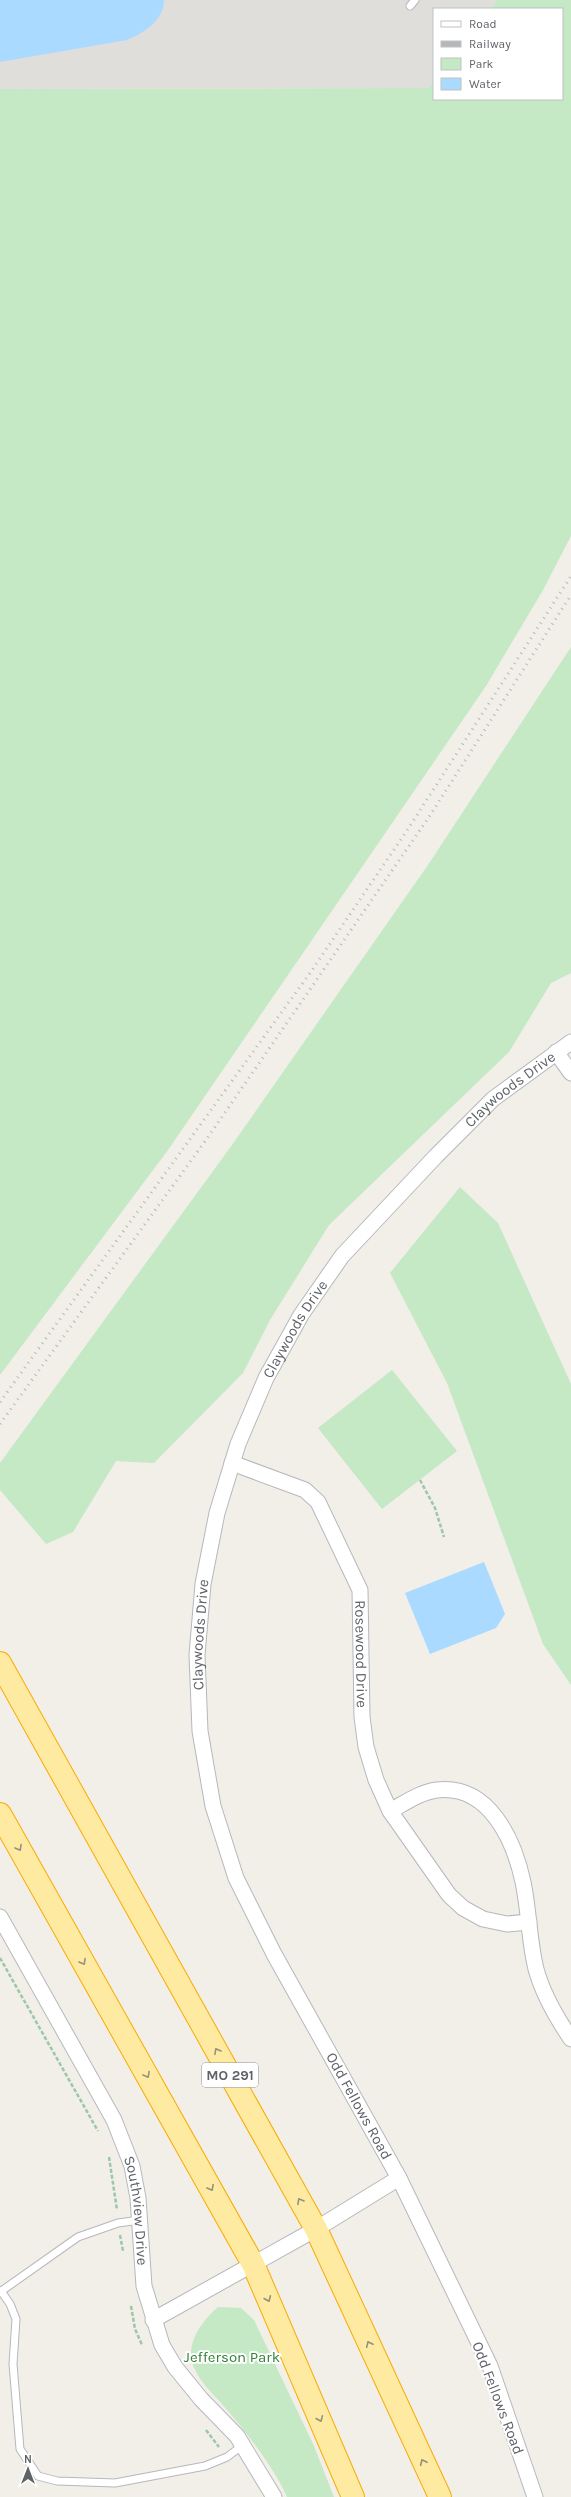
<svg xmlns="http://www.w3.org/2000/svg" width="571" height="2497" font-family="Karla,sans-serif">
<rect width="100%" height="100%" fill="#f1efe8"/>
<path fill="#e0deda" d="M0 0H497L490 9H434V81L428 88 0 89Z"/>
<g fill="#c5e8c5">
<path d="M497 0H571V536L543 590 486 686 168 1150 0 1375V89L428 88 434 81V99H562V9H490Z"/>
<path d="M571 647V973L551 983 509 1052 329 1225 270 1320 243 1373 154 1463 116 1461 73 1532 46 1544 0 1490V1463L232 1145 428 865Z"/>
<path d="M460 1187 498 1223 571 1384V1685L543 1644 447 1383 390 1273Z"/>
<path d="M392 1370 457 1451 382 1509 318 1428Z"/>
<path d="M218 2307 241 2308 254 2320 314 2446 334 2497H287C276 2471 247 2433 228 2411 216 2396 198 2382 192 2362 187 2341 203 2320 218 2307Z"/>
</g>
<g fill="#aadaff">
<path d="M0 0H164C164 20 144 33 127 40L0 62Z"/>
<path d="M484 1562 505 1614 496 1628 430 1654 405 1593Z"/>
</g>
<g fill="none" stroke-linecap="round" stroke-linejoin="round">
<defs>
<g id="service">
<path d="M410 6 415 0"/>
<path d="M1 2291 10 2304 16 2319 13 2364 20 2449 38 2476 57 2481 115 2483 205 2466 227 2457 243 2445"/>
<path d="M0 2292 78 2237 118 2223 140 2220"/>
</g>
<g id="minor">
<path d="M556 1052 571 1073"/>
<path id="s1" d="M232 1463 305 1490 318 1502 360 1590 362 1717 366 1747 376 1780 390 1811 449 1895 463 1908 483 1919 507 1924 529 1922"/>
<path d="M390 1811C405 1803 420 1792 437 1790 489 1784 514 1840 523 1882 529 1910 529 1941 536 1969 543 1995 556 2017 571 2039"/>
<path id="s2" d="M0 1917 114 2120 132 2166 138 2198 144 2286 162 2345 175 2367 201 2399 237 2436 274 2497"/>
<path d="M153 2320 316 2229 399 2178"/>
<path id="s3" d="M535 2497 490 2366 399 2178 274 1954 236 1878 213 1806 200 1731 197 1655 203 1584 217 1513 238 1444 266 1378 301 1315 342 1256 436 1156 493 1099 571 1042"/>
</g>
<g id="trunk">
<path d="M0 1663 316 2229 440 2497"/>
<path d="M0 1814 253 2264 353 2497"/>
</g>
</defs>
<use href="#service" stroke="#b5b8bc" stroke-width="9"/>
<use href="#minor" stroke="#b5b8bc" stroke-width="17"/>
<use href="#trunk" stroke="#f9ab00" stroke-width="24"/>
<g stroke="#9cc7a9" stroke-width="2.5" stroke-dasharray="4 2" stroke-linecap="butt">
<path d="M420 1480 435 1508 444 1537"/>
<path d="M0 1958 98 2131"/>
<path d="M109 2157 117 2210"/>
<path d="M120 2235 123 2251"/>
<path d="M131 2306 135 2329 142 2345"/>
<path d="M206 2430 219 2447"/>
</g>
<use href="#service" stroke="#fff" stroke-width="7"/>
<use href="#minor" stroke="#fff" stroke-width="15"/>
<use href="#trunk" stroke="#feeaa1" stroke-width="22"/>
<g stroke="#b6b7b8" stroke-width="3" stroke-dasharray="1 5" stroke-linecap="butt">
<path d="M0 1402 310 973 408 829 571 576"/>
<path d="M0 1424 206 1140 429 817 571 595"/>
</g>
</g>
<defs><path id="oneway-chevron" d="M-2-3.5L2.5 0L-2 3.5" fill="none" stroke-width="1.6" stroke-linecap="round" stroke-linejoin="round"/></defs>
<g stroke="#97927c">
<use href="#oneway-chevron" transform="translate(19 1848) rotate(61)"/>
<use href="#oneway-chevron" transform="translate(83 1962) rotate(61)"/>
<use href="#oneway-chevron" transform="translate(217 2051) rotate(-119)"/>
<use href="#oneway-chevron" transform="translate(147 2075) rotate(61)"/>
<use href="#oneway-chevron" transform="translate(211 2188) rotate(61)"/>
<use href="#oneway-chevron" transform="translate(300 2201) rotate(-119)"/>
<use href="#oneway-chevron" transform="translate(268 2299) rotate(67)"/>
<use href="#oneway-chevron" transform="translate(369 2344) rotate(-115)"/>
<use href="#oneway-chevron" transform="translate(320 2419) rotate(67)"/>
<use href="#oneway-chevron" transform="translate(423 2462) rotate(-115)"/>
</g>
<g text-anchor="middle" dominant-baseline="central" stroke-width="4" stroke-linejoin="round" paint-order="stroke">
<rect fill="#fff" stroke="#8f9295" stroke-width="1" x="202" y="2063" width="56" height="24" rx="3"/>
<g font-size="14" font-weight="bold" fill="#5f6368">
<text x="230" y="2075">MO 291</text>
</g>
<g font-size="15" fill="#5f6368" stroke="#fff">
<text stroke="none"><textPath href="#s3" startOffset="1585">Claywoods Drive</textPath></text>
<text stroke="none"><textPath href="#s3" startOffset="1261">Claywoods Drive</textPath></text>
<text stroke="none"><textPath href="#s3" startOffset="937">Claywoods Drive</textPath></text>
<text stroke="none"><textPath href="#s1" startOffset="257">Rosewood Drive</textPath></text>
<text transform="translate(359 2106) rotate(61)">Odd Fellows Road</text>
<text stroke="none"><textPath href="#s2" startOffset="327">Southview Drive</textPath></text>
<text transform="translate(498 2398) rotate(69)">Odd Fellows Road</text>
</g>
<g font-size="15" fill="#348238" stroke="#fff">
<text x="232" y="2357">Jefferson Park</text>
</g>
</g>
<rect x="433" y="8" width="130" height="92" fill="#ffffff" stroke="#bfc1c3"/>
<rect x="441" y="21" width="20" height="6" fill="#ffffff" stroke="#bfc1c3"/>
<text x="469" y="28" font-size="12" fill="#5f6368">Road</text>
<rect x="441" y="41" width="20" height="6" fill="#b6b7b8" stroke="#bfc1c3"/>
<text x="469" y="48" font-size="12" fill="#5f6368">Railway</text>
<rect x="441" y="58" width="20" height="12" fill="#c5e8c5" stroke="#bfc1c3"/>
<text x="469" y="68" font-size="12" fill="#5f6368">Park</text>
<rect x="441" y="78" width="20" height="12" fill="#aadaff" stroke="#bfc1c3"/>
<text x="469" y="88" font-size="12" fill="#5f6368">Water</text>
<g transform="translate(28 2469)" stroke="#ffffff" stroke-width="3" paint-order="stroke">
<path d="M0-3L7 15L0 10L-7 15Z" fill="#5f6368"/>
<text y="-6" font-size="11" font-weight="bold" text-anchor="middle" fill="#5f6368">N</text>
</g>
</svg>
